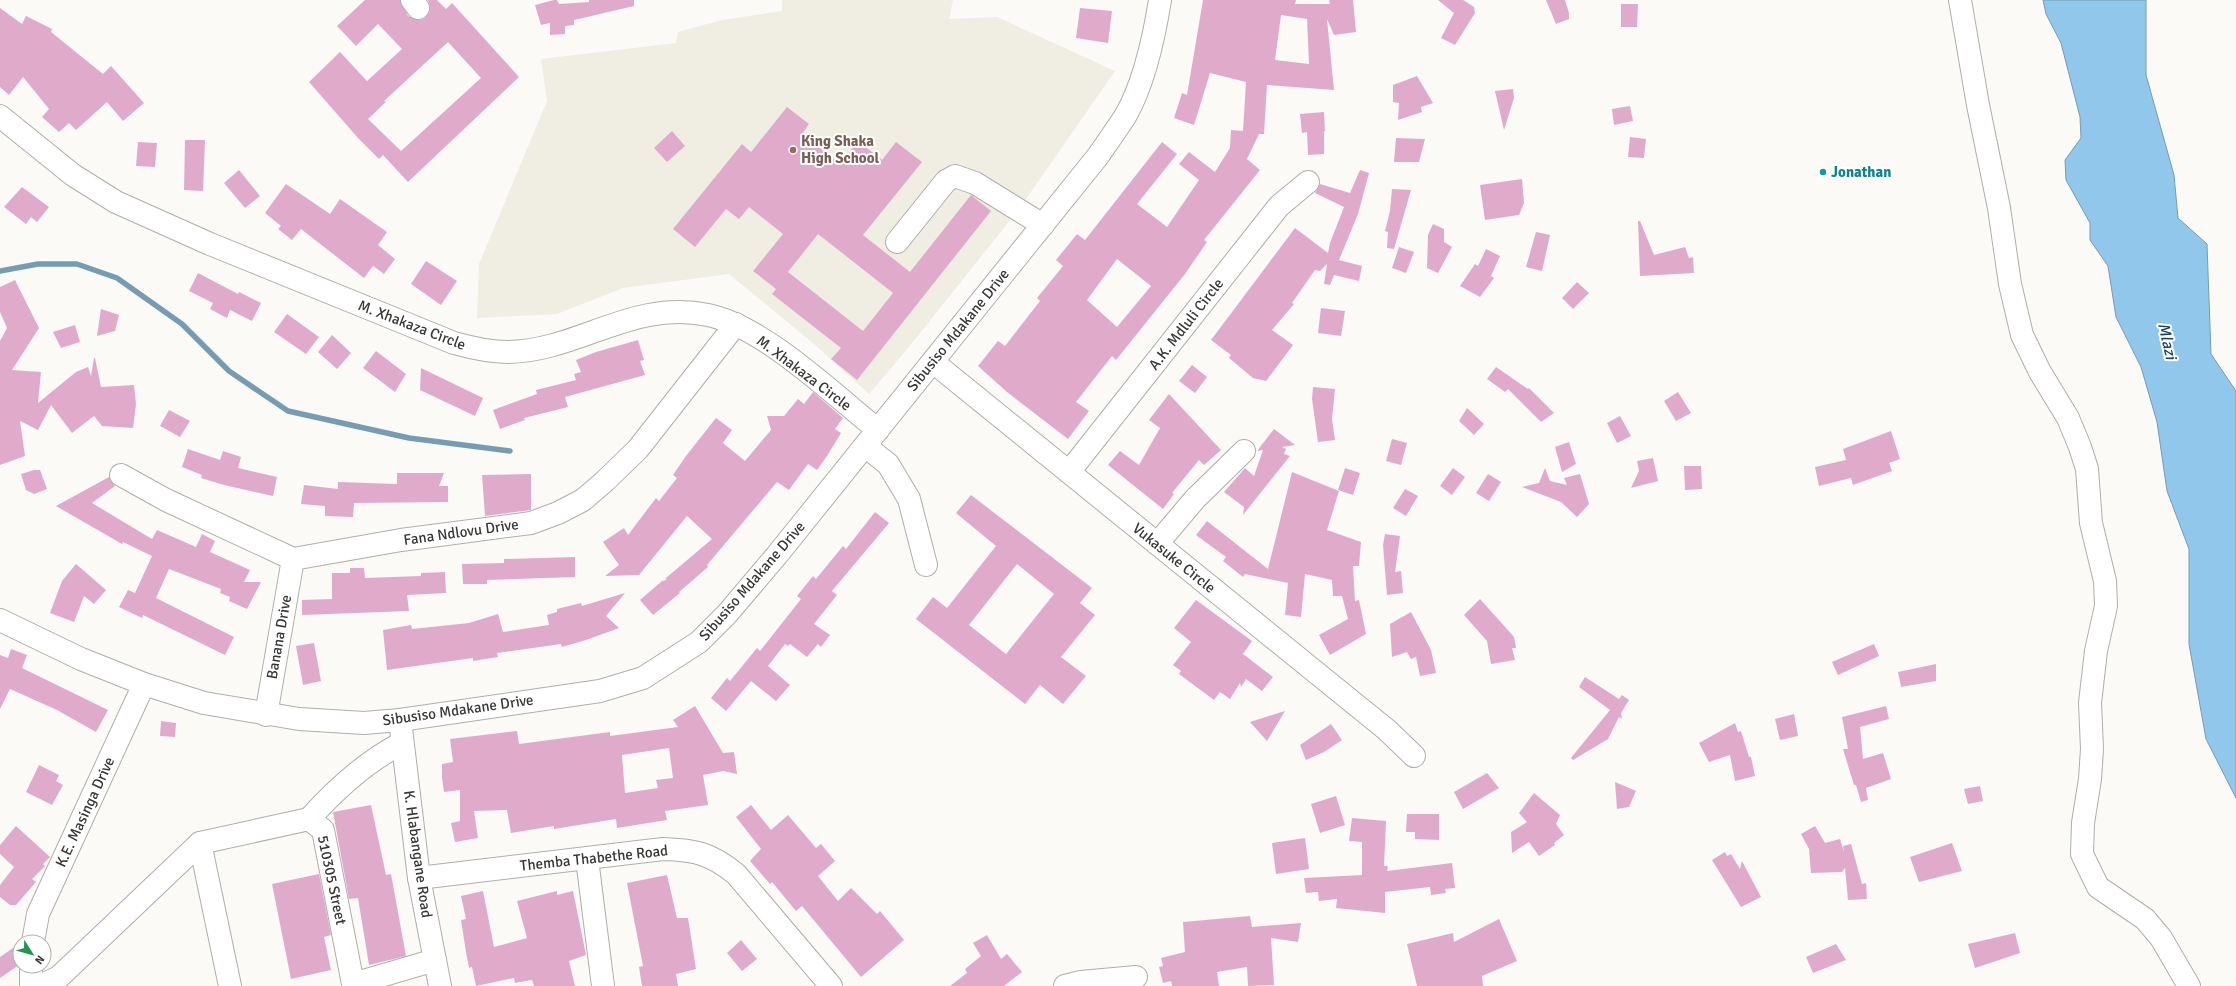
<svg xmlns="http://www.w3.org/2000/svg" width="2236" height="986" font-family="Signika,sans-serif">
<rect width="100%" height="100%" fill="#fbfaf7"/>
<path fill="#f0ede3" d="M782 0H953L949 19 997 17 1115 71 1019 209 909 347 869 394 813 343 729 274 623 288 557 314 477 318 479 264 547 101 541 59 676 43 678 32 722 20 782 11Z"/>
<path fill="#91c7ea" stroke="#769cb4" d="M2043 0H2146V75L2174 175 2178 218 2207 244 2211 354 2236 391V798L2206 739 2189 644V549L2167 491 2157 422 2141 367 2116 317 2108 266 2090 240V223L2066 180 2065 160 2081 138 2080 117 2061 43 2046 14Z"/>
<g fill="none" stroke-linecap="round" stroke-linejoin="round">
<path stroke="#769cb4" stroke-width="5.5" d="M0 271 38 264H77L117 278 182 324 229 371 288 411 409 438 510 451"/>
</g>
<g fill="#e0abcb" fill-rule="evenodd">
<path d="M365 0H400L408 16 419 20 425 18 429 13 430 7 428 0H437L446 9 452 3 519 77 408 182 383 155 379 159 358 138 309 82 340 52 367 81 402 49 378 24 356 46 337 26ZM448 42 481 78 401 151 368 119 386 102 384 101Z"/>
<path d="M554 0H557L559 4 589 2V0H634V6L574 20V25L565 26V34L550 35V23L541 25 535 5Z"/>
<path d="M1203 0H1296L1295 4H1330L1329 0H1353L1356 32 1334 35 1327 19 1334 90 1267 85 1264 134H1259L1247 159 1260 170 1204 240 1207 242 1185 274 1116 360 1112 356 1076 402 1089 411 1068 439 1007 392 978 366 998 341 1005 346 1040 301 1037 298 1063 266 1056 260 1077 234 1085 240 1162 142 1177 154 1137 204 1167 227 1199 180 1179 164 1189 152 1215 172 1230 148 1231 130 1243 131 1246 82 1210 73 1194 125 1174 118 1182 93 1187 95ZM1281 15 1307 19 1309 64 1275 60ZM1117 259 1151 286 1117 327 1087 300Z"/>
<path d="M1438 0H1463L1474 7 1475 13 1455 45 1441 38 1454 13Z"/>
<path d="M1546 0H1565L1569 13V19L1556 24Z"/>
<path d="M1621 4H1638L1637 27H1621Z"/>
<path d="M0 8 22 24 26 16 52 29 51 32 103 74 111 66 144 103 123 121 107 102 76 130 69 123 59 132 42 117 49 109 23 77 9 95 0 87Z"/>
<path d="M1080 8 1112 11 1108 43 1076 38Z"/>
<path d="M1417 76 1433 103 1421 107 1422 112 1398 120 1399 103 1393 102V85Z"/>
<path d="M1513 89 1514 98 1504 130 1495 91Z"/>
<path d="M1630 106 1633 121 1614 125 1612 109Z"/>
<path d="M787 107 809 124 802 134 840 164 858 141 882 160 896 142 922 162 863 235 910 272 971 195 991 211 857 380 831 359 841 348 772 294 776 289 753 271 783 234 749 207 739 219 726 209 695 247 673 229 742 144 751 152ZM818 234 893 293 863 331 788 272Z"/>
<path d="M1324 112 1325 131H1324V154L1308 155 1307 132 1302 133 1300 114Z"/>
<path d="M672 131 685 146 667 162 654 148Z"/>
<path d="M1630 137 1646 139 1644 158 1628 157Z"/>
<path d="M1396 138 1425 139 1419 162H1394Z"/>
<path d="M185 140H205L203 191 184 190Z"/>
<path d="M138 142 157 143 155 167 136 166Z"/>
<path d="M239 170 260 196 245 208 224 183Z"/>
<path d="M1360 170 1369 173 1358 214 1339 260 1362 266 1359 281 1334 275 1330 285 1324 284 1327 264 1320 271 1315 270 1292 303 1294 304 1272 330 1293 345 1266 381 1253 378 1229 358 1231 355 1211 340 1295 228 1328 253 1330 243 1344 207 1315 193 1320 184 1350 193Z"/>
<path d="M1522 179 1524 203 1519 215 1485 220 1480 185Z"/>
<path d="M286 184 330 214 340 199 387 232 378 245 395 259 384 274 373 266 364 278 301 229 292 240 278 229 281 226 265 213Z"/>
<path d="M22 187 49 207 37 222 31 217 26 224 4 207Z"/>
<path d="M1392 189 1411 190 1394 249 1387 248 1388 232 1385 231 1390 211Z"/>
<path d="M1638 221H1640L1654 255 1685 247 1689 258 1693 257 1694 273 1640 276Z"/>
<path d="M1433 224 1444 229V242L1452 247 1438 273 1427 268 1428 235Z"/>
<path d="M1536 232 1550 235 1542 271 1526 267Z"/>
<path d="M1399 247 1414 252 1406 273 1392 268Z"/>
<path d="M1486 249 1500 256 1491 276 1494 278 1480 297 1460 286 1475 264 1478 266Z"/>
<path d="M426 261 457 281 441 305 411 284Z"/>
<path d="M198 273 238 294 239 292 261 303 252 321 230 310 227 318 210 309 213 303 189 291Z"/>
<path d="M15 280 39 328 12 370 41 372 38 403 76 372 88 367 91 376 94 358H95L101 387 134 385 136 404 133 428 102 426 94 416 72 433 51 405 38 430 20 421 25 456 0 465V341L7 328 0 312V287Z"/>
<path d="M1577 282 1589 293 1573 309 1562 298Z"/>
<path d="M1321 308 1345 311 1341 336 1318 333Z"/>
<path d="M101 309 119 315 115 331 97 336Z"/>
<path d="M287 314 319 337 306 354 274 332Z"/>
<path d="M75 325 80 342 61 348 53 332Z"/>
<path d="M332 335 351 353 337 369 318 352Z"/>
<path d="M638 340 644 360 640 361 645 375 565 397 568 407 524 418 525 420 500 429 493 410 537 394 536 390 576 380 574 374 581 372 576 360 596 352Z"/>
<path d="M376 351 406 374 395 392 363 368Z"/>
<path d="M1192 365 1207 377 1195 393 1179 381Z"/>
<path d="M1496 367 1528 389 1529 388 1554 413 1541 422 1508 389 1505 392 1487 379Z"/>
<path d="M421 368 483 398 475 416 420 390Z"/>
<path d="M1313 387 1335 389 1332 419 1335 440 1318 442 1312 399Z"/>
<path d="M813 392 843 418 835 429 841 433 827 456 817 470 808 464 789 490 777 482 707 565 708 567 679 592 680 593 653 615 640 600 662 581 666 580V578L712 539 687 516 639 575 605 576 619 565 603 542 624 528 628 535 656 498 659 501 677 478 673 475 686 456 716 418 732 430 723 443 745 461 771 430 767 416H784L798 399 804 404Z"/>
<path d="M1678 392 1691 413 1676 421 1664 401Z"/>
<path d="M1169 394 1221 450 1204 465 1199 460 1172 493 1174 494 1163 509 1108 465 1120 451 1139 465 1160 428 1149 420Z"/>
<path d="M1467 408 1484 424 1474 435 1459 421Z"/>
<path d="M169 410 190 421 180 437 160 426Z"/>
<path d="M1620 416 1631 436 1617 443 1607 423Z"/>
<path d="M1274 429 1295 445 1282 447 1286 449 1284 454 1290 456 1243 515 1244 507 1224 492 1245 468 1254 476 1263 450 1257 451Z"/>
<path d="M1891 431 1900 459 1889 463 1892 471 1853 485 1851 478 1819 486 1815 467 1846 460 1843 449Z"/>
<path d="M1392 439 1407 443 1401 465 1386 461Z"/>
<path d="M1569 442 1576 464 1562 472 1555 447Z"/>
<path d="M188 449 220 460 223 451 241 457 238 468 277 477 273 496 224 485 201 478 202 475 182 467Z"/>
<path d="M1653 458 1658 481 1631 488 1639 471 1637 461Z"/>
<path d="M1684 466H1701L1702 489 1685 490Z"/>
<path d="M1345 468 1360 473 1353 495 1338 490Z"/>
<path d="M1453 468 1465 477 1452 495 1440 486Z"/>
<path d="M1545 468 1550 481 1567 485 1564 478 1580 474 1589 504 1577 517 1561 502 1522 487 1539 483Z"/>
<path d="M34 470H40L47 489 34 494 26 490 21 474Z"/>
<path d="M1292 472 1339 491 1327 530 1361 542 1359 566H1353L1355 601 1359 600 1366 634 1330 655 1319 635 1348 619 1342 596H1333L1332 580 1305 574 1301 617 1285 615 1288 583 1245 574 1243 577 1223 561 1226 557 1196 535 1207 521 1268 569Z"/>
<path d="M397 473H444L439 486H448V502L354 503 353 517 325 516V506L301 504 304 485 338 489V482L397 484Z"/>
<path d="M531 474V510L485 516 482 475Z"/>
<path d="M1488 474 1501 482 1489 501 1476 493Z"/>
<path d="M109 477 115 486 92 503 152 539 157 530 196 547 202 534 215 541 210 552 250 570 244 582H261L247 609 229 601 230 597 220 593 221 589 169 569 156 598 234 637 225 655 143 615 142 618 119 607 128 590 135 593 152 556 123 542 122 544 56 506Z"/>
<path d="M1405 489 1418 496 1406 516 1393 508Z"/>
<path d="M971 495 1092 588 1080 603 1095 615 1061 657 1086 676 1063 704 1040 685 1025 704 916 619 933 597 947 608 996 546 956 513ZM1017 564 1054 594 1006 654 969 625Z"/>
<path d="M875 512 889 523 832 591 837 595 814 624 830 635 821 647 818 644 807 657 790 644 788 646 785 644 768 666 790 685 776 701 751 681 726 711 711 698 727 678 730 681 757 648 760 651 801 599 797 596 813 576 816 579 843 546 846 549Z"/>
<path d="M1385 534 1400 536 1395 572 1401 571 1403 593 1387 595 1383 545Z"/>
<path d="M575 557V577L487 580V584H463L462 564 504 563V559Z"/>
<path d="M76 564 106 590 94 604 84 596 74 622 50 613 62 581Z"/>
<path d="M350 568H364L365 578 421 576V573L445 572 446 593 407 595 409 611 302 615V600L332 599V573H350Z"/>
<path d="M625 593 606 616 619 628 586 640 562 647 561 644 497 653 498 657 473 661V658L387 670 383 630 411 625 412 629 469 623 498 614 503 632 549 625 547 615 557 612V609L581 603 582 606Z"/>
<path d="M1480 599 1514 637 1516 648H1512L1515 660 1491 664 1487 641 1464 615Z"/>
<path d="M1196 600 1252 641 1243 654 1273 677 1262 691 1246 679 1241 687 1240 683 1230 699 1220 692 1214 700 1179 674 1181 671 1173 665 1191 642 1174 628Z"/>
<path d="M1411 612 1431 650 1436 673 1420 676 1416 657 1411 659 1407 652 1392 657 1390 624Z"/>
<path d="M314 643 321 681 303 685 296 646Z"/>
<path d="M1874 644 1879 656 1838 675 1832 662Z"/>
<path d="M11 649 27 655 22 668 108 710 96 732 57 710 10 689 0 709V655L8 658Z"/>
<path d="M1936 664V681L1901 687 1898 672Z"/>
<path d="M1585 677 1619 699 1622 695 1629 700 1621 713 1622 719 1619 717 1608 739 1573 760 1571 758 1610 710 1579 687Z"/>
<path d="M695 706 723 753 734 752 737 774 723 771 703 775 708 805 665 811 667 820 617 828 616 819 554 829V826L511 833 507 810 474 811 478 838 455 842 451 823 460 821V790L444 792 442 778V764L453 762 450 739 517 731 519 744 610 732V736L678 727 673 720ZM669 748 673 778 656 780 658 788 625 793 622 755Z"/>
<path d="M1886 706 1889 719 1860 727 1863 759 1883 753 1891 779 1866 788 1868 800 1861 802 1856 785H1854L1843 749H1848L1842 717Z"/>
<path d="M1285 711 1267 741 1250 722Z"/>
<path d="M1794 714 1798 736 1780 740 1775 719Z"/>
<path d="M161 721 176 723 175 737 160 736Z"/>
<path d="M1735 723 1738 732 1741 731 1749 757H1751L1755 776 1735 781 1730 755 1709 762 1699 743Z"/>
<path d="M1331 724 1342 740 1324 752 1306 760 1300 745Z"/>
<path d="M39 765 59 775 56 781 63 785 52 805 26 792Z"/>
<path d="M1487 773 1499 788 1463 809 1454 792Z"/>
<path d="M1615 782 1636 791 1629 807 1617 809Z"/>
<path d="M1980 786 1983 801 1968 804 1964 789Z"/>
<path d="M1534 793 1560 815 1556 824 1564 835 1554 843 1555 845 1539 856 1529 842 1512 853 1511 832 1527 822 1519 813Z"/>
<path d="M1336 796 1345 825 1320 833 1311 804Z"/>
<path d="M371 805 386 875 391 874 406 956 369 965 358 898 349 899 333 812Z"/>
<path d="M751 805 771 830 788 815 816 848 821 844 835 861 818 876 838 901 851 888 877 914 880 911 904 940 861 977 802 906 796 911 772 882 770 884 750 861 761 849 736 817Z"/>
<path d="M1407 814H1439V840L1415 839V832H1406Z"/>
<path d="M1352 818 1386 821 1384 866H1388L1387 871 1452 863 1455 888 1445 889 1446 893 1431 895 1430 887 1385 892V913L1336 908 1337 899 1319 901 1318 892 1306 893 1304 878 1362 875V842L1349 841Z"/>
<path d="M16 826 50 857 43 864 45 866 32 879 36 882 16 905H10L0 897V885L14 867 0 854V845Z"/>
<path d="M1815 826 1825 843 1840 839 1844 852 1843 846 1851 844 1862 884 1866 883 1867 899 1848 900 1845 868 1842 872 1811 873 1809 849 1801 834Z"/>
<path d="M1305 838 1309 869 1276 874 1272 843Z"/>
<path d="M1952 843 1962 871 1919 882 1910 857Z"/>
<path d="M1725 852 1727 856 1731 854 1740 869 1742 861 1761 897 1741 907 1712 860Z"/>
<path d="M319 874 331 935 324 937 331 970 291 979 272 884Z"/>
<path d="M667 875 677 918H688L696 969 676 974 678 986H642L639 967 643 966 627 883Z"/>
<path d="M483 891 494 947 527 938 517 901 557 891V895L573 891 586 955 569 961 575 986H534L532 980 515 983 514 978 476 986 472 967 469 968 466 952 461 920 466 919 461 896Z"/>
<path d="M1250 916 1252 927 1301 923 1298 942 1271 938 1274 985 1248 986 1247 967 1217 972 1219 986H1172L1171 981 1163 983 1159 967 1163 966 1161 958 1185 952 1183 922Z"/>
<path d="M1499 919 1517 961 1482 976 1483 986H1417L1407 944 1453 933 1454 942Z"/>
<path d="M2015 933 2020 953 1975 968 1968 944Z"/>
<path d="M987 935 1001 959 1007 954 1022 972 1004 986H950L967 973 965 969 981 956 973 943Z"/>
<path d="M741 940 757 959 742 971 727 953Z"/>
<path d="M1836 944 1846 960 1813 973 1806 957Z"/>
<path d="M13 948 20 958 19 965 0 978V957Z"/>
</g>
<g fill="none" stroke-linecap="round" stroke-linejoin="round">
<defs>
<g id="minor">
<path d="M412 0 418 8"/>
<path d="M1960 0 1978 105 1999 208 2010 284 2022 335 2040 372 2068 418 2080 447 2087 469 2091 523 2105 581 2106 606 2096 651 2090 703 2092 749 2090 779 2083 823 2082 854 2098 887 2145 919 2161 938 2189 986"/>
<path d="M0 116 73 175 116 202 210 244 454 343C472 348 489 352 508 352 578 351 633 299 708 315 763 326 834 395 878 430"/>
<path d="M897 242 946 181 955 176 975 183 1043 225"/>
<path d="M933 362 1387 730 1414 756"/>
<path d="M865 446 888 464 909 499 926 565"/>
<path d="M1069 472 1279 206 1308 182"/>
<path d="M121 475 166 500 293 559 401 540 531 523 558 513 583 500 605 481 638 449 736 324"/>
<path d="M1157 544 1195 499 1244 451"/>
<path d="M0 620 81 659 144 684 204 703 299 719 364 723 400 720 600 691 643 678 699 642 727 614 777 555 1098 156C1107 143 1117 129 1126 115 1145 81 1154 38 1160 0"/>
<path d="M266 715 293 559"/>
<path d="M400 720 419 878 440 986"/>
<path d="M309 819C335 790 367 761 402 743"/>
<path d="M200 843 230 986"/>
<path d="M587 859 603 986"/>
<path d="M419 878 663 849C695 850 710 853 736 874L831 986"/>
<path d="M33 942 38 914 144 684"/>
<path d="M31 986V966"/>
<path d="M40 986 59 977 200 843 309 819 323 830 353 984 435 960"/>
<path d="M1065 986 1081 982 1136 977"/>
</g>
</defs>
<use href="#minor" stroke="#afaeab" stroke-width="24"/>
<use href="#minor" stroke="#fff" stroke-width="22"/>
</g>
<circle fill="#8d6e63" stroke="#fff" stroke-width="1.5" cx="793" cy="150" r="4"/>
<circle fill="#0f9aa8" stroke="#fff" stroke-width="1.5" cx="1823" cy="172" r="4"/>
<g text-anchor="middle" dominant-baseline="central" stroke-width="4" stroke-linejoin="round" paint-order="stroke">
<g font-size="15" font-weight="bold" fill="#785e54" stroke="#fff" text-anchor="start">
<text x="801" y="141">King Shaka<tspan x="801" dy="17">High School</tspan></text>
</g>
<g font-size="15" font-weight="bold" fill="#0d838f" stroke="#fff" text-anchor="start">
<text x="1831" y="172">Jonathan</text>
</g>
<g font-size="15" fill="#373735" stroke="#fff">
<text transform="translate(1186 324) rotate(-52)">A.K. Mdluli Circle</text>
<text transform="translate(412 325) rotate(21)">M. Xhakaza Circle</text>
<text transform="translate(958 330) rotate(-51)">Sibusiso Mdakane Drive</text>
<text transform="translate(804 373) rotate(37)">M. Xhakaza Circle</text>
<text transform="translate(461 532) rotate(-8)">Fana Ndlovu Drive</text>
<text transform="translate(1174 558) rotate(39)">Vukasuke Circle</text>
<text transform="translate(752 581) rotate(-49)">Sibusiso Mdakane Drive</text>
<text transform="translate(279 637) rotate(-80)">Banana Drive</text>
<text transform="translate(458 710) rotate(-8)">Sibusiso Mdakane Drive</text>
<text transform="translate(85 812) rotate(-65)">K.E. Masinga Drive</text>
<text transform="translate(418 854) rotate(82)">K. Hlabangane Road</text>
<text transform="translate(594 858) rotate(-6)">Themba Thabethe Road</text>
<text transform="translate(332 880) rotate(78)">510305 Street</text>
</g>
<g font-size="16" font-style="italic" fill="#18425b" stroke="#fff">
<text transform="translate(2167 341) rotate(77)">Mlazi</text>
</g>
</g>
<g transform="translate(32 954) rotate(127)"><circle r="19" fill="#ffffff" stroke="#afafae"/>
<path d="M0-3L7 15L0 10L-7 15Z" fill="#24954e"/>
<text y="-6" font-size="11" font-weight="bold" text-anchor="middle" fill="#373735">N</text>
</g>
</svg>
